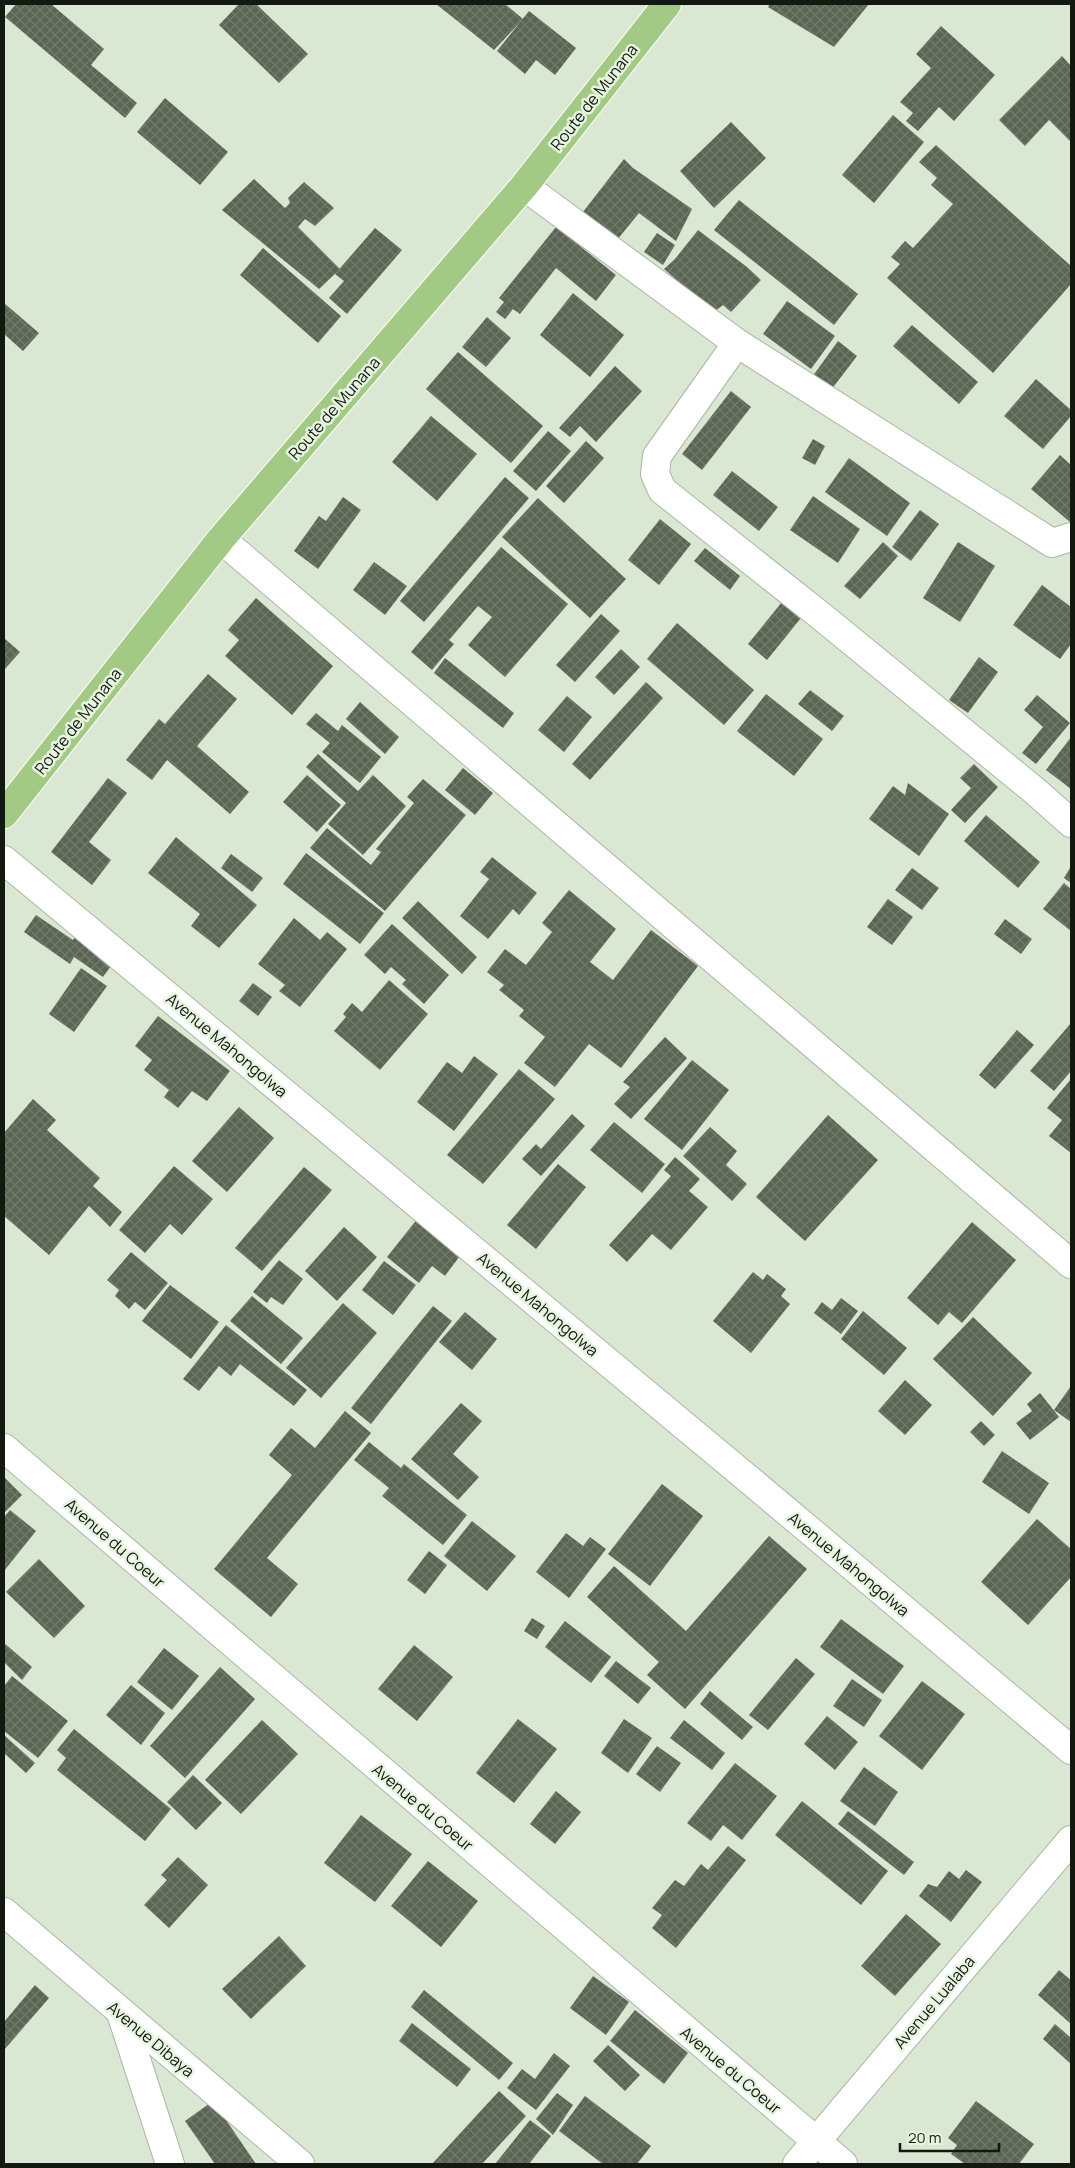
<svg xmlns="http://www.w3.org/2000/svg" width="1075" height="2168" font-family="Manrope,sans-serif">
<defs>
<pattern id="building-cross-hatch" width="8" height="8" patternUnits="userSpaceOnUse" patternTransform="scale(1.25)"><rect width="8" height="8" fill="#5a6553"/><path d="M0 0l8 8M0 8l8-8" fill="none" stroke="#727a6c"/></pattern>
</defs>
<rect width="100%" height="100%" fill="#dae7d3"/>
<g fill="url(#building-cross-hatch)">
<path d="M16 4H51L104 49 91 65 137 103 125 118 5 17Z"/>
<path d="M239 4H256L308 54 279 83 219 25Z"/>
<path d="M436 4H505L523 19 494 50Z"/>
<path d="M770 4H869L834 47 768 7Z"/>
<path d="M529 11 576 48 555 75 536 60 525 74 497 51Z"/>
<path d="M941 26 995 75 954 121 939 107 918 131 906 121 913 113 900 102 931 68 916 54Z"/>
<path d="M1062 56 1071 66V142L1049 120 1025 146 999 120Z"/>
<path d="M165 98 228 152 200 185 137 132Z"/>
<path d="M893 115 924 142 874 203 842 175Z"/>
<path d="M731 122 766 158 714 208 680 171Z"/>
<path d="M936 145 1071 266V284L993 373 887 278 900 264 891 257 905 241 913 248 953 204 931 185 937 178 919 162Z"/>
<path d="M624 159 633 168 692 209 676 241 639 213 617 240 583 212Z"/>
<path d="M254 179 285 208 290 203 288 198 304 182 334 208 315 226 305 219 298 227 340 269 319 289 222 210Z"/>
<path d="M739 200 858 294 834 325 714 230Z"/>
<path d="M556 227 616 275 596 301 556 268 520 314 513 309 505 319 496 312 504 302 499 298Z"/>
<path d="M375 228 402 250 347 314 329 298 344 281 335 274Z"/>
<path d="M698 230 747 267 761 280 731 312 723 305 714 312 664 269 675 259Z"/>
<path d="M657 233 675 245 663 265 644 252Z"/>
<path d="M263 248 341 316 318 343 240 275Z"/>
<path d="M573 293 624 335 590 377 540 335Z"/>
<path d="M787 301 835 336 811 369 763 334Z"/>
<path d="M4 303 39 333 23 351 4 334Z"/>
<path d="M487 317 511 338 486 367 462 347Z"/>
<path d="M912 325 978 382 959 404 893 346Z"/>
<path d="M838 341 857 356 828 394 810 380Z"/>
<path d="M458 352 543 426 511 463 426 389Z"/>
<path d="M615 366 642 391 596 442 580 426 570 437 559 428Z"/>
<path d="M1036 379 1071 410V416L1043 449 1004 416Z"/>
<path d="M731 391 751 407 702 470 682 454Z"/>
<path d="M431 416 477 454 437 501 392 462Z"/>
<path d="M548 431 571 451 536 491 513 471Z"/>
<path d="M813 439 825 446 815 465 802 458Z"/>
<path d="M586 441 604 458 564 503 546 486Z"/>
<path d="M1060 455 1071 465 1070 522 1031 489Z"/>
<path d="M849 458 910 503 887 536 825 492Z"/>
<path d="M732 471 778 507 759 531 713 495Z"/>
<path d="M505 477 529 498 424 622 400 601Z"/>
<path d="M813 496 860 529 838 563 790 530Z"/>
<path d="M343 497 361 510 318 569 294 551 319 516 326 521Z"/>
<path d="M538 498 626 579 590 618 502 537Z"/>
<path d="M920 510 939 524 911 561 892 547Z"/>
<path d="M660 519 691 544 659 585 628 560Z"/>
<path d="M883 542 898 556 860 599 844 586Z"/>
<path d="M958 542 995 566 960 622 923 598Z"/>
<path d="M501 547 568 604 505 677 468 645 492 617 478 606 449 640 454 644 432 670 411 652Z"/>
<path d="M705 548 740 576 730 590 694 561Z"/>
<path d="M374 562 407 586 385 615 353 590Z"/>
<path d="M1042 585 1071 607V644L1060 659 1013 625Z"/>
<path d="M256 598 333 666 292 715 225 656 239 640 228 630Z"/>
<path d="M782 602 801 618 767 660 748 644Z"/>
<path d="M601 614 620 631 575 682 556 665Z"/>
<path d="M677 623 754 690 724 725 647 659Z"/>
<path d="M4 638 20 652 4 670Z"/>
<path d="M621 649 640 667 614 695 595 677Z"/>
<path d="M979 657 998 672 968 713 949 700Z"/>
<path d="M445 658 514 713 503 728 434 673Z"/>
<path d="M208 674 237 699 197 746 249 792 230 814 167 760 152 780 126 760 159 719 165 724Z"/>
<path d="M646 682 663 698 590 780 572 764Z"/>
<path d="M810 690 844 716 832 731 798 704Z"/>
<path d="M766 694 823 739 794 776 737 731Z"/>
<path d="M1037 695 1070 723 1036 764 1022 753 1043 727 1024 710Z"/>
<path d="M567 696 592 717 564 752 538 730Z"/>
<path d="M360 702 399 737 385 754 346 719Z"/>
<path d="M316 713 338 731 342 725 381 757 360 783 322 752 330 743 306 724Z"/>
<path d="M1071 737V789L1046 770Z"/>
<path d="M318 754 358 791 373 775 406 806 363 855 328 824 346 803 306 767Z"/>
<path d="M974 764 998 787 965 823 951 810 971 788 960 778Z"/>
<path d="M463 768 493 793 475 815 445 790Z"/>
<path d="M307 775 341 805 317 832 283 802Z"/>
<path d="M108 778 127 793 89 842 111 860 92 885 51 852Z"/>
<path d="M423 779 466 815 385 911 310 848 327 828 371 865 381 852 376 849 414 803 407 797Z"/>
<path d="M908 783 949 814 919 856 869 819 893 786 905 795Z"/>
<path d="M986 815 1040 862 1018 888 964 841Z"/>
<path d="M176 837 257 905 219 948 191 926 200 914 148 873Z"/>
<path d="M306 853 384 913 360 944 283 884Z"/>
<path d="M231 854 263 878 252 892 221 868Z"/>
<path d="M492 857 537 893 519 915 513 909 488 939 460 916 489 879 480 872Z"/>
<path d="M1071 866V883L1064 878Z"/>
<path d="M912 868 939 888 922 910 895 890Z"/>
<path d="M1064 883 1071 889V931L1043 909Z"/>
<path d="M569 890 616 929 590 962 613 980 651 930 698 966 621 1068 589 1044 555 1087 524 1063 545 1037 519 1016 524 1010 499 990 504 985 487 972 505 949 526 965 552 932 542 923Z"/>
<path d="M888 899 913 917 892 945 867 927Z"/>
<path d="M418 901 477 957 462 974 402 918Z"/>
<path d="M36 915 73 940 76 936 114 962 103 977 74 957 70 964 24 932Z"/>
<path d="M294 918 320 940 327 932 347 949 300 1007 279 991 285 985 258 964Z"/>
<path d="M1005 919 1032 939 1021 954 994 934Z"/>
<path d="M392 924 449 975 424 1004 402 984 406 980 391 967 385 974 364 955Z"/>
<path d="M81 968 107 986 74 1032 49 1014Z"/>
<path d="M389 980 428 1014 380 1070 334 1031 346 1017 343 1014 352 1003 362 1012Z"/>
<path d="M253 983 272 997 258 1016 239 1001Z"/>
<path d="M158 1016 230 1071 207 1101 192 1091 178 1108 164 1097 169 1090 144 1070 152 1060 135 1046Z"/>
<path d="M1071 1023V1071L1054 1091 1030 1071Z"/>
<path d="M1017 1030 1034 1045 995 1089 979 1075Z"/>
<path d="M665 1037 687 1058 631 1119 614 1104 630 1087 623 1082Z"/>
<path d="M474 1056 498 1074 454 1131 417 1102 447 1062 462 1073Z"/>
<path d="M692 1060 729 1090 682 1150 644 1119Z"/>
<path d="M519 1069 555 1099 483 1184 447 1155Z"/>
<path d="M1071 1079V1153L1049 1136 1062 1120 1047 1108Z"/>
<path d="M33 1099 56 1120 47 1130 100 1178 93 1186 122 1212 110 1227 89 1206 49 1255 4 1216V1133Z"/>
<path d="M239 1107 274 1138 227 1192 192 1161Z"/>
<path d="M572 1114 585 1126 541 1176 522 1159 536 1144 541 1149Z"/>
<path d="M828 1115 878 1160 805 1241 756 1197Z"/>
<path d="M614 1122 665 1164 642 1193 590 1150Z"/>
<path d="M710 1127 737 1151 726 1165 747 1184 732 1201 683 1156Z"/>
<path d="M675 1157 700 1179 689 1191 708 1207 671 1250 652 1234 627 1262 609 1245 671 1176 664 1170Z"/>
<path d="M558 1164 586 1187 536 1249 507 1225Z"/>
<path d="M174 1166 213 1199 182 1235 170 1224 145 1253 119 1230Z"/>
<path d="M304 1167 332 1190 262 1271 235 1248Z"/>
<path d="M418 1218 462 1253 445 1276 432 1266 419 1283 387 1257Z"/>
<path d="M972 1222 1016 1260 962 1323 949 1312 938 1325 907 1298Z"/>
<path d="M344 1227 377 1257 337 1301 305 1271Z"/>
<path d="M131 1252 168 1283 145 1310 135 1302 129 1309 115 1296 119 1290 107 1280Z"/>
<path d="M279 1260 303 1279 283 1305 271 1297 267 1303 253 1292Z"/>
<path d="M384 1261 416 1285 393 1315 362 1290Z"/>
<path d="M753 1272 763 1280 767 1274 786 1289 781 1296 790 1304 751 1353 713 1321Z"/>
<path d="M170 1285 219 1322 191 1359 142 1321Z"/>
<path d="M252 1296 303 1338 281 1364 230 1321Z"/>
<path d="M841 1298 858 1311 841 1334 814 1313 822 1302 832 1310Z"/>
<path d="M343 1303 377 1333 321 1398 286 1368Z"/>
<path d="M433 1306 452 1321 371 1424 351 1408Z"/>
<path d="M863 1311 907 1348 884 1375 841 1339Z"/>
<path d="M465 1312 497 1339 472 1370 439 1342Z"/>
<path d="M973 1317 1032 1373 993 1416 933 1359Z"/>
<path d="M226 1325 307 1390 294 1406 240 1364 231 1376 219 1366 199 1391 183 1379Z"/>
<path d="M905 1380 932 1405 905 1435 878 1411Z"/>
<path d="M1071 1386V1422L1054 1410Z"/>
<path d="M1040 1393 1059 1417 1030 1440 1016 1423 1032 1411 1027 1404Z"/>
<path d="M461 1403 482 1421 453 1454 479 1477 458 1500 411 1459Z"/>
<path d="M345 1411 371 1433 267 1558 298 1584 271 1617 214 1569 292 1475 269 1455 291 1428 315 1448Z"/>
<path d="M981 1421 995 1435 984 1446 970 1432Z"/>
<path d="M369 1442 401 1468 404 1464 467 1515 443 1545 382 1496 389 1488 354 1460Z"/>
<path d="M1002 1451 1049 1483 1029 1514 982 1482Z"/>
<path d="M4 1477 22 1495 4 1513Z"/>
<path d="M662 1484 703 1516 650 1586 608 1554Z"/>
<path d="M10 1510 36 1531 4 1571V1517Z"/>
<path d="M1037 1519 1071 1549V1577L1028 1625 981 1582Z"/>
<path d="M472 1521 516 1556 487 1591 444 1556Z"/>
<path d="M566 1533 583 1546 590 1537 606 1549 569 1598 536 1572Z"/>
<path d="M769 1536 807 1569 685 1709 647 1675 659 1662 587 1597 614 1566 686 1631Z"/>
<path d="M429 1551 447 1565 425 1594 407 1580Z"/>
<path d="M39 1559 85 1606 54 1638 6 1592Z"/>
<path d="M532 1618 545 1626 537 1639 524 1631Z"/>
<path d="M841 1619 904 1666 883 1694 820 1647Z"/>
<path d="M565 1621 611 1657 591 1683 545 1647Z"/>
<path d="M4 1643 32 1667 22 1680 4 1662Z"/>
<path d="M414 1645 453 1677 417 1721 378 1689Z"/>
<path d="M164 1648 199 1676 172 1710 137 1682Z"/>
<path d="M796 1658 815 1674 768 1730 749 1715Z"/>
<path d="M616 1661 651 1688 638 1704 604 1676Z"/>
<path d="M220 1667 255 1699 185 1778 150 1746Z"/>
<path d="M12 1676 68 1721 38 1758 4 1731V1686Z"/>
<path d="M852 1679 882 1700 864 1727 833 1706Z"/>
<path d="M922 1681 965 1714 922 1770 879 1736Z"/>
<path d="M131 1685 165 1713 141 1745 106 1715Z"/>
<path d="M710 1691 753 1727 742 1740 700 1704Z"/>
<path d="M827 1716 858 1742 835 1770 804 1744Z"/>
<path d="M518 1719 557 1749 514 1803 476 1773Z"/>
<path d="M624 1719 652 1738 628 1773 601 1753Z"/>
<path d="M262 1720 298 1754 241 1814 205 1780Z"/>
<path d="M684 1720 725 1753 712 1770 670 1738Z"/>
<path d="M74 1729 171 1809 145 1841 57 1770 66 1758 57 1750Z"/>
<path d="M4 1735 35 1763 26 1773 4 1753Z"/>
<path d="M657 1746 681 1763 660 1792 636 1774Z"/>
<path d="M735 1763 777 1796 742 1840 723 1825 711 1841 687 1823Z"/>
<path d="M864 1767 898 1792 875 1826 840 1801Z"/>
<path d="M193 1775 222 1803 196 1830 167 1802Z"/>
<path d="M556 1791 581 1812 555 1844 530 1824Z"/>
<path d="M802 1801 888 1871 861 1905 775 1835Z"/>
<path d="M848 1811 914 1862 904 1875 838 1824Z"/>
<path d="M361 1815 412 1854 375 1902 324 1863Z"/>
<path d="M728 1846 746 1860 676 1948 652 1928 662 1915 652 1908 675 1880 684 1886 701 1864 708 1870Z"/>
<path d="M178 1857 208 1885 169 1928 144 1905 167 1880 161 1875Z"/>
<path d="M428 1861 478 1901 441 1947 391 1906Z"/>
<path d="M966 1870 982 1882 951 1922 919 1896 928 1884 937 1887 949 1871 959 1879Z"/>
<path d="M906 1914 941 1944 895 1996 861 1966Z"/>
<path d="M279 1936 306 1966 251 2019 222 1989Z"/>
<path d="M1059 1970 1071 1980V2024L1038 1995Z"/>
<path d="M593 1976 629 2002 606 2035 570 2008Z"/>
<path d="M35 1985 49 1998 4 2050V2022Z"/>
<path d="M424 1990 513 2063 499 2080 411 2007Z"/>
<path d="M635 2010 688 2053 664 2084 610 2041Z"/>
<path d="M412 2023 471 2069 457 2087 399 2041Z"/>
<path d="M1055 2024 1071 2038V2064L1043 2039Z"/>
<path d="M608 2045 640 2075 625 2091 593 2061Z"/>
<path d="M554 2053 570 2066 536 2110 507 2088 522 2069 535 2079Z"/>
<path d="M499 2091 526 2116 482 2164H432Z"/>
<path d="M557 2093 573 2105 553 2135 536 2119Z"/>
<path d="M585 2096 651 2146 637 2164H603L559 2131Z"/>
<path d="M213 2101 256 2164H215L185 2121Z"/>
<path d="M976 2101 1034 2144 1019 2164H965L951 2154 957 2145 948 2138Z"/>
<path d="M530 2120 551 2136 529 2164H495Z"/>
</g>
<g fill="none" stroke-linecap="round" stroke-linejoin="round">
<defs>
<g id="minor">
<path d="M524 186 737 343 1052 543 1071 537"/>
<path d="M737 343 657 456 655 474 662 490 821 616 1035 791 1071 823"/>
<path d="M221 539 1071 1264"/>
<path d="M4 860 746 1477 1071 1750"/>
<path d="M4 1448 843 2164"/>
<path d="M4 1912 300 2164"/>
<path d="M121 2013 170 2164"/>
<path d="M797 2164 1071 1840"/>
</g>
<path id="major" d="M4 814 221 539 524 186 667 4"/>
</defs>
<use href="#minor" stroke="#aab7a3" stroke-width="30"/>
<use href="#major" stroke="#fff" stroke-width="30"/>
<use href="#minor" stroke="#fff" stroke-width="28"/>
<use href="#major" stroke="#a3ca84" stroke-width="28"/>
</g>
<g text-anchor="middle" dominant-baseline="central" stroke-width="5" stroke-linejoin="round" paint-order="stroke">
<g font-size="16" fill="#131811" stroke="#e7f5e0">
<text transform="translate(594 97) rotate(-52)">Route de Munana</text>
<text transform="translate(334 408) rotate(-49)">Route de Munana</text>
<text transform="translate(78 721) rotate(-52)">Route de Munana</text>
<text transform="translate(227 1045) rotate(40)">Avenue Mahongolwa</text>
<text transform="translate(538 1304) rotate(40)">Avenue Mahongolwa</text>
<text transform="translate(115 1543) rotate(41)">Avenue du Coeur</text>
<text transform="translate(849 1564) rotate(40)">Avenue Mahongolwa</text>
<text transform="translate(423 1807) rotate(40)">Avenue du Coeur</text>
<text transform="translate(934 2002) rotate(-50)">Avenue Lualaba</text>
<text transform="translate(151 2039) rotate(40)">Avenue Dibaya</text>
<text transform="translate(731 2070) rotate(40)">Avenue du Coeur</text>
</g>
</g>
<rect width="1075" height="2168" fill="none" stroke="#131811" stroke-width="10"/>
<path d="M900 2143v8h99v-8" fill="none" stroke="#131811" stroke-width="2.5"/>
<text x="908" y="2143" font-size="15" fill="#131811" stroke="#e7f5e0" stroke-width="4" paint-order="stroke">20 m</text>
</svg>
